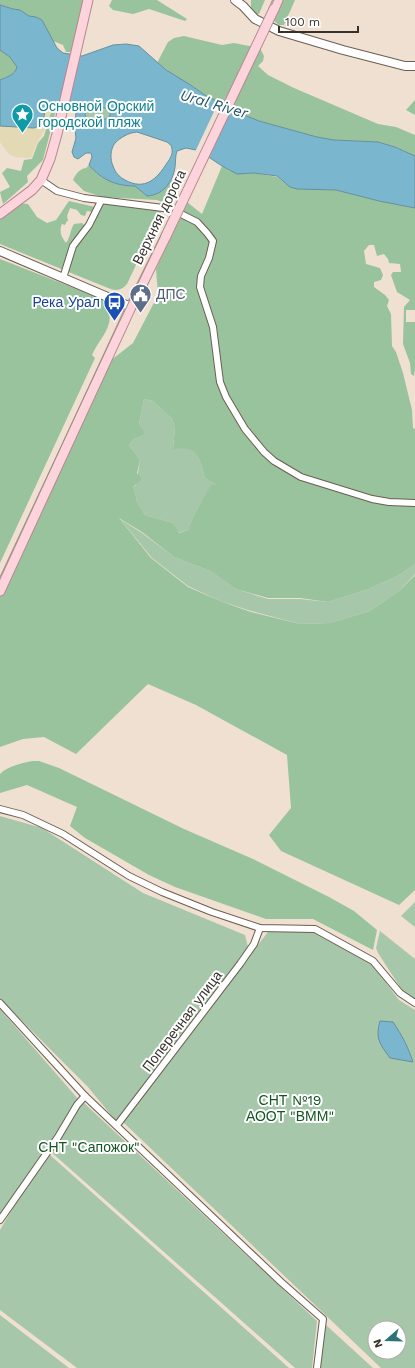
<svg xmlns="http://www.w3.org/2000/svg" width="415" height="1368" font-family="'Work Sans',sans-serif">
<rect width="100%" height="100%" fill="#f0e0d1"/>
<g fill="#a6c7a9" fill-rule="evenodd">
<path d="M97 106 106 108 110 110V116L106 119 89 122C85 119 85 113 88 109Z"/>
<path d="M144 399 153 401 172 419 175 428 173 448C197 445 200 458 205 478L217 484 211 486 193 517 188 530 178 533 173 523 145 515 137 502 135 492 133 487 136 485 140 460 129 445 134 439 142 436 139 424Z"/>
<path d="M120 519 142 533 174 557 210 571 236 589 268 599H300L328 602 369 589 399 575 415 564V574L400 590 370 611 330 623 300 624 251 611 220 601 188 586 152 558Z"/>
<path d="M0 816 42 828 143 893 245 935 248 947 116 1121 88 1087 0 999Z"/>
<path d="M415 902V927L401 916Z"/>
<path d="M380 931 415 959V999L402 990 378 953 376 948Z"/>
<path d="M268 932H313L372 964 399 1000 415 1010V1368H381L123 1122 217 997ZM375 1328H399V1352H375Z"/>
<path d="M0 1009 78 1099 47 1148 0 1216Z"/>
<path d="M83 1102 317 1321 312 1368H295L51 1152Z"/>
<path d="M50 1155 289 1368H77L0 1310V1230L21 1194Z"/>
<path d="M0 1315 69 1368H0Z"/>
<path d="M326 1325 373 1368H319Z"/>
</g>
<g fill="#98c39c" fill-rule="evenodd">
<path d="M0 0H83L72 52H66L63 45 53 41 42 20 36 17 29 16 23 12 0 5Z"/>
<path d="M112 0H157L187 19 185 21 149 9 133 14 113 10 109 6Z"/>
<path d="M251 0H265L259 14 256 15 251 10Z"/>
<path d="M283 0H295L284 25H279L273 20Z"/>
<path d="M184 36 222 45 234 43 260 48 264 56 263 61 258 66 268 75 294 88 378 124 396 127 415 135V156L396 147 378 142 334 140 317 137 259 121 215 101 189 84 179 79 157 63 168 42 174 38Z"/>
<path d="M0 50 10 57 17 67C15 75 7 77 0 80Z"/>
<path d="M415 100V115L406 110Z"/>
<path d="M57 106 43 160 27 176 28 182 3 204 0 192 10 187 2 173 7 168 21 171 24 160 32 159 38 143 44 136 51 112Z"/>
<path d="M89 165C101 179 116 186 135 186 139 188 142 193 145 194 155 199 168 186 172 179L173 186 165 203 157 200 102 197 84 191 73 180C76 174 79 169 86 168Z"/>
<path d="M222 166 230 171 247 174 254 173 277 177 286 184 297 189 336 190 379 201 415 208V310H406V322H415V369L414 376 411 374 410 363 403 344 404 307 410 300 397 292 391 275 393 272H401L400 264 389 263 388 259 384 254 377 256 374 245H369L364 251 366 264 380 268 383 275 381 280 374 282V287L385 295 389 300 387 306 391 314 392 346 396 352 403 373 412 410 413 428 415 429V564L399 575 369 589 328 602 300 598H268L236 589 210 571 174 557 142 532 119 518 151 558 188 587 220 601 251 612 300 624 330 623 370 611 400 590 415 575V890L399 905 281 851 269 835 291 808 287 755 196 705 148 684 76 754 44 737 23 739 0 747V597L110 361 133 343 158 295 156 269 187 202 202 214ZM144 399 153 401 172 419 175 428 173 449C197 445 200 458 205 478L216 484 211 485 193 517 188 530 179 533 173 523 145 515 137 502 135 492 133 487 142 479 137 473 140 460 129 445 134 439 142 436 144 432 139 424Z"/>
<path d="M69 201 95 207 93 212 87 211 85 216 81 215 77 210 70 208 67 216 68 221H67L65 225 62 224C59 232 61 236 66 243 71 236 70 230 74 224L82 223 88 229 103 204 154 208 161 212 127 284C121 291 116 291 108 288L0 244V218C8 211 16 202 28 204L37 217 47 223 56 220Z"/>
<path d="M0 259 102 299C120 323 102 333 92 355L95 358 0 563Z"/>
<path d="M33 761H39L59 768 184 829 253 859 329 897 354 911 377 930 373 950 313 919H266L175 887 149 875 85 838 70 826 77 807 27 785 0 793V774C8 766 22 763 33 761Z"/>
</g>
<path fill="#e3d9b4" d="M50 105 51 110 44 131 37 143 31 158 15 157 9 154 0 142V126L34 128 43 124 45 110Z"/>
<g fill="#7ab7ce" stroke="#668f9d" fill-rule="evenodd">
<path d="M0 5 13 9 20 10 29 16 36 17 42 20 57 48 63 53 82 56 113 45 126 44 139 46 166 70 189 84 205 95 237 112 259 121 317 137 334 140 378 142 395 147 415 156V208L379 201 336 190 297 189 290 187 277 176 254 173 237 174 222 166 204 154 196 150 186 148 177 151C175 156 176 161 175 167 173 182 163 195 147 196L135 186C116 186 102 180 89 165L92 157 91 153H86L78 159 74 157 72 152 76 138 75 129 76 112C70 106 59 104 50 105L45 110 43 124 34 128 0 126V80C7 77 15 75 17 67L10 57 0 50ZM92 107H102L110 110V116L106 119 89 122 87 121 85 114 88 109ZM137 132 167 142C169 144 172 145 172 149 173 154 170 159 167 163 157 179 145 191 125 180 119 177 115 172 113 166 110 159 110 150 115 143 121 137 128 133 137 132Z"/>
<path d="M380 1021 393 1022C402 1035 408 1047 413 1062L390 1058C380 1044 375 1039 380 1021Z"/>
</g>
<path fill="#f0e0d1" d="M219 101 231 107 203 155 195 152Z"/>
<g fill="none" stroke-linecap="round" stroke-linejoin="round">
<defs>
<g id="minor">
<path d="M41 180 57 191 84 198 171 209 197 222 207 233 213 241 209 258 201 276 200 287 213 327 220 382 226 397 245 429 264 452 274 461 301 477 372 499 389 502 415 503"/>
<path d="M63 278 73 246 89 225 101 201"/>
<path d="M0 809 23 815 63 834 129 876 162 892 212 912 260 928 315 929 373 961 400 993 415 1003"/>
<path d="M0 1003 85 1096 281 1282 323 1319 317 1368"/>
<path d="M117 1125 240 964 254 944 260 928"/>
<path d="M0 1220 58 1137 77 1105 85 1096"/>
</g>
<g id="secondary">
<path d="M235 0 243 6 255 19 279 31 343 50 405 66H415"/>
<path d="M0 251 131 307"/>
</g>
<g id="primary">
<path d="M274 9 278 0"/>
<path d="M0 214 32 190 41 180 50 159 57 134 88 0"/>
<path d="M0 591 131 307 166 236"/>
</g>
</defs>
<use href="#minor" stroke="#6c5e51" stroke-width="8"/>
<use href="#secondary" stroke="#6c5e51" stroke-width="10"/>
<use href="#primary" stroke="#b6888e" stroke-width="11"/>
<use href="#minor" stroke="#fff" stroke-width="6"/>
<use href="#secondary" stroke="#fff" stroke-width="8"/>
<use href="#primary" stroke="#fdd4dc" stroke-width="9"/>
<path stroke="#9c9186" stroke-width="1" d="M0 577 116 329 274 0"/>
<defs>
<path id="primary-bridge" d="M166 236 274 9"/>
</defs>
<use href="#primary-bridge" stroke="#b6888e" stroke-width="11" stroke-linecap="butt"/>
<use href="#primary-bridge" stroke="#fdd4dc" stroke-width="9"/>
</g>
<defs>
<symbol id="sight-pin" viewBox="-11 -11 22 30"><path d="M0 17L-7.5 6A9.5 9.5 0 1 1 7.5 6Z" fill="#0f9aa8" stroke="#fff"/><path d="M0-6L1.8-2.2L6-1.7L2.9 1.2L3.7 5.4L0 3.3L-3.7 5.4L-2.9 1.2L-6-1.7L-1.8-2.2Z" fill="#fff"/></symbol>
<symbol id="civic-pin" viewBox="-11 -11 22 30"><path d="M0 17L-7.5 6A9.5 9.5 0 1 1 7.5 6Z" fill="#5c6f8a" stroke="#fff"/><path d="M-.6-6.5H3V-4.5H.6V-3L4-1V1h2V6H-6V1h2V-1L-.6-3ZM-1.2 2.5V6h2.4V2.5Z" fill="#fff"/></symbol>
<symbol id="bus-pin" viewBox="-11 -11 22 30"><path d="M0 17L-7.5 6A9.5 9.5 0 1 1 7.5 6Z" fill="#1a4fb4" stroke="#fff"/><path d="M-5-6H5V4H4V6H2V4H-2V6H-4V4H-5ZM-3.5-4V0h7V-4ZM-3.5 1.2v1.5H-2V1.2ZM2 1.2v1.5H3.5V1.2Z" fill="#fff"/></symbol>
</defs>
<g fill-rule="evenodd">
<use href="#sight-pin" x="10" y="102" width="25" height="34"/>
<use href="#civic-pin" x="128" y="282" width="25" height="34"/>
<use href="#bus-pin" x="102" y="290" width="25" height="34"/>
</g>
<g text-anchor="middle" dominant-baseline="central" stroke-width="4" stroke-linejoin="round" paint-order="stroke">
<g font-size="14" fill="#0d838f" stroke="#fff" text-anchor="start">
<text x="38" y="106">Основной Орский<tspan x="38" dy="16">городской пляж</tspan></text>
</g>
<g font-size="14" fill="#37312b" stroke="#fff">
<text transform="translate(159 217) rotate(-64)">Верхняя дорога</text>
<text transform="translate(182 1021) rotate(-53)">Поперечная улица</text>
</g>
<g font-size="14" fill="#4e5e75" stroke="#fff" text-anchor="start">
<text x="156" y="294">ДПС</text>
</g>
<g font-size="14" fill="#164399" stroke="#fff" text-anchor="end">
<text x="100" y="302">Река Урал</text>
</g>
<g font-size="14" fill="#155423" stroke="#fff">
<text x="290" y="1100">СНТ №19<tspan x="290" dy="16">АООТ "ВММ"</tspan></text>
<text x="89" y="1147">СНТ "Сапожок"</text>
</g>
<g font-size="15" font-style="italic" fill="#215465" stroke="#fff">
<text transform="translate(214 104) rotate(16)">Ural River</text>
</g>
</g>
<g transform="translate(387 1340) rotate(250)"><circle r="19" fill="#ffffff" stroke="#afadaa"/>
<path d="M0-3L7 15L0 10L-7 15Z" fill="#2a7475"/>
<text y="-6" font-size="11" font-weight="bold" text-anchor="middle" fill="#37312b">N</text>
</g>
<path d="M279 26v6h79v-6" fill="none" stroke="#37312b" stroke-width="2"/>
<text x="285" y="26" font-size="12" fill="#37312b" stroke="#ffffff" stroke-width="3" paint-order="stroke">100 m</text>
</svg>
